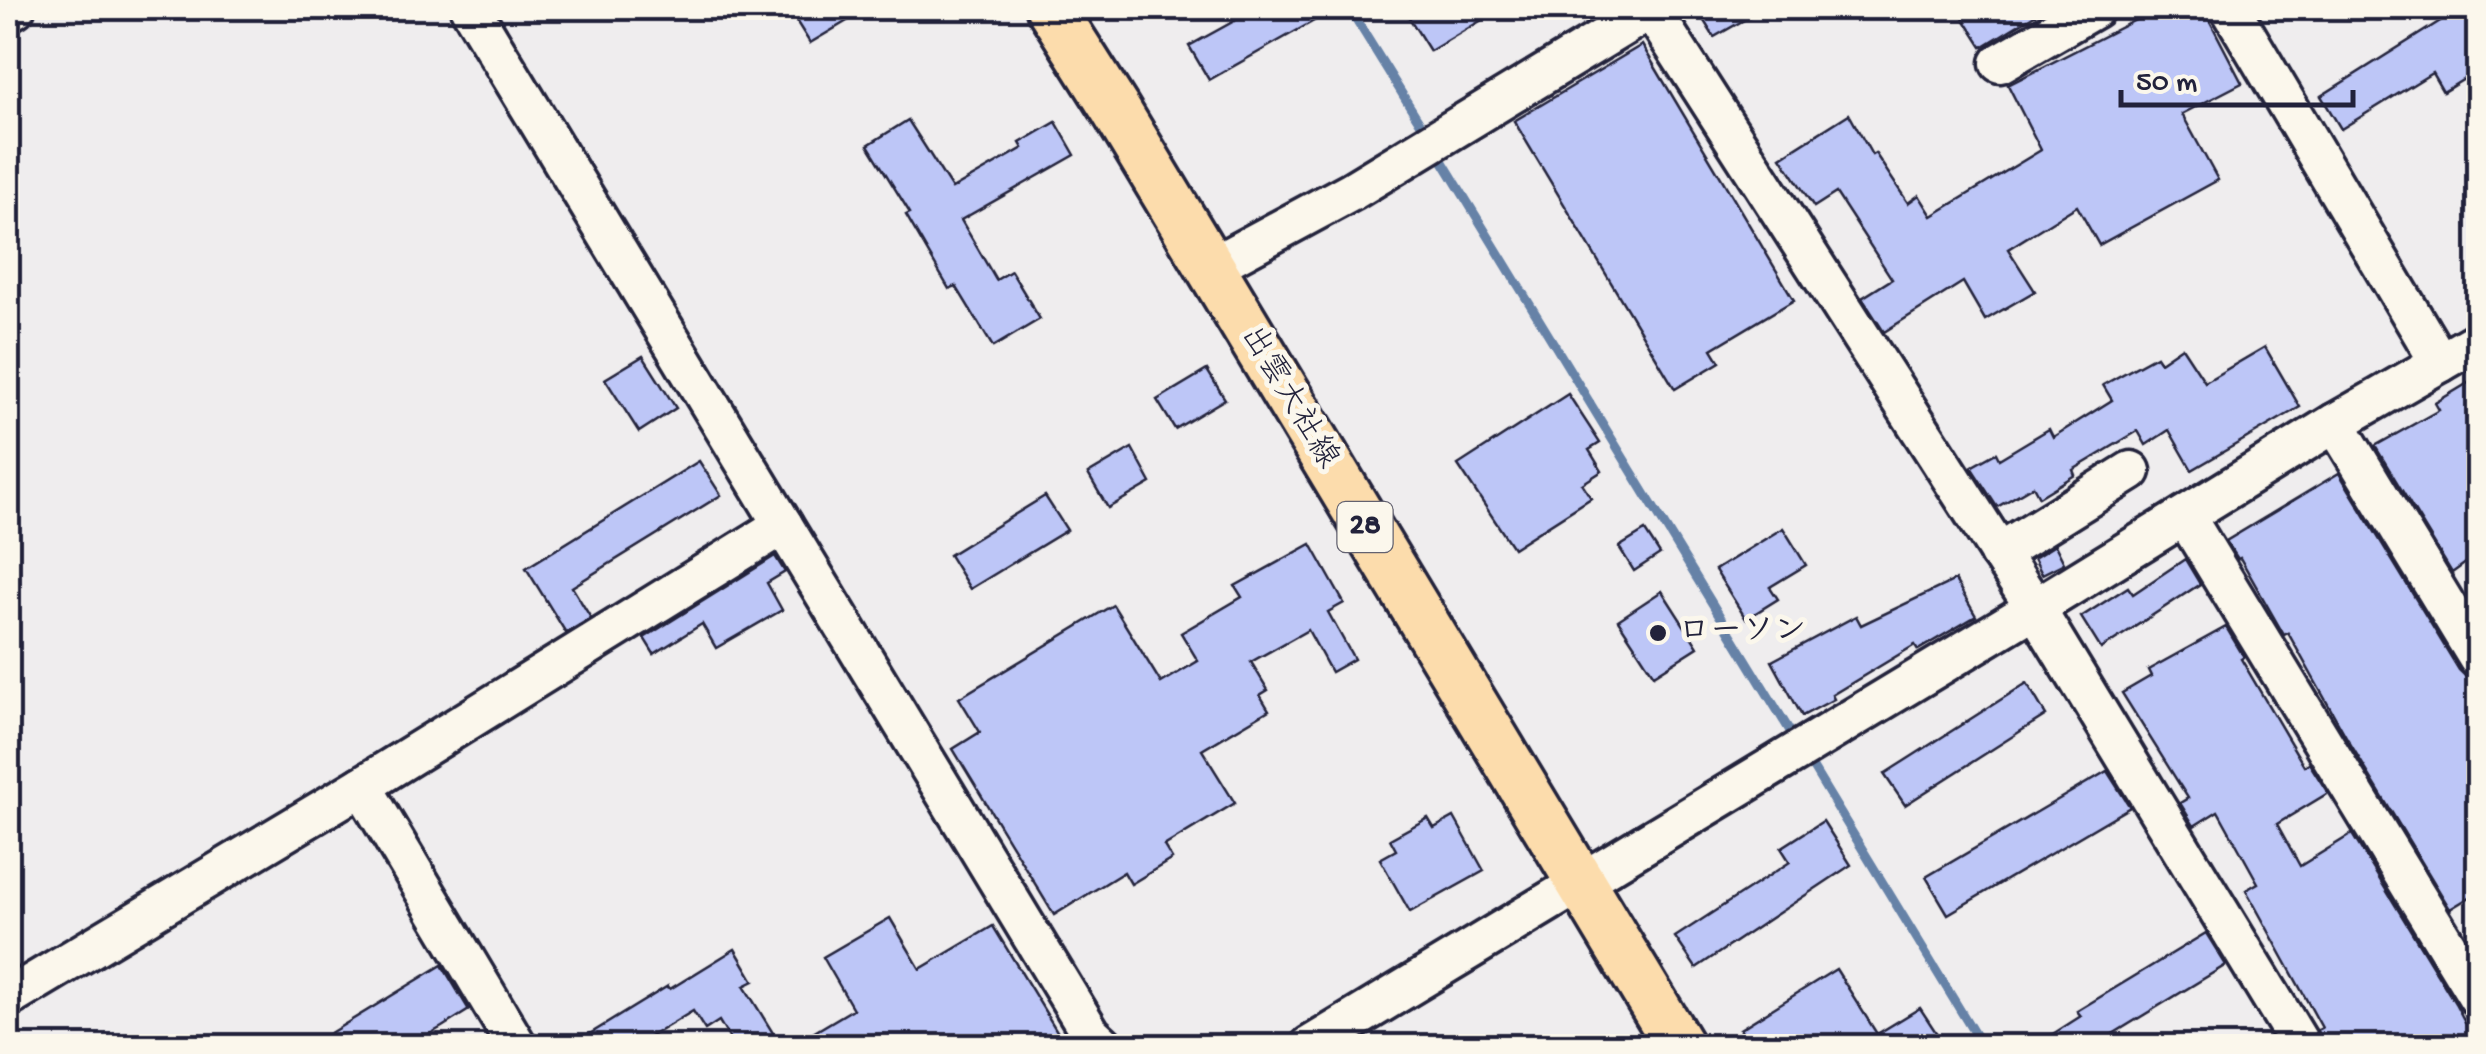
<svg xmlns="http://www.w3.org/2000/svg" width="2486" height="1054" font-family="'Gochi Hand','Klee One',sans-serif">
<rect width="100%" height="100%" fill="#efedee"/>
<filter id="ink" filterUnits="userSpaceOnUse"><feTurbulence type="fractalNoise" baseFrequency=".01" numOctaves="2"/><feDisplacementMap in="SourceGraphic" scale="20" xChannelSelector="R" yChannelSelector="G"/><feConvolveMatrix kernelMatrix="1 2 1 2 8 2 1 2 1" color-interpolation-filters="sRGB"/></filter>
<g filter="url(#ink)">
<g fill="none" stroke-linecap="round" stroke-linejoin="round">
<g stroke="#6682a7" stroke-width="9">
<path d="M1349 8 1427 134"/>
<path d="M1437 152 1796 741"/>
<path d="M1807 758 1982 1046"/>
</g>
</g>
<g fill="#bdc6f7" stroke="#22223b" stroke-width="2.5">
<path d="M788 8H869L810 43Z"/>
<path d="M1258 8H1337L1209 80 1189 46Z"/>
<path d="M1403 8H1502L1430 51Z"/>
<path d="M1696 8H1765L1714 37Z"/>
<path d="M1957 8H2046L1982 47Z"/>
<path d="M2159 8H2203L2242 83 2182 114 2218 180 2099 245 2077 206 2008 249 2035 291 1985 320 1963 282 1884 332 1862 298 1892 279 1836 193 1814 207 1781 157 1849 114 1872 155 1875 153 1908 203 1919 195 1932 216 2041 150 2008 85Z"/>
<path d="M2461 8H2464L2470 17 2478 11V49L2468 55 2477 71 2443 92 2432 73 2341 129 2321 96Z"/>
<path d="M1642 45 1794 300 1712 349 1720 362 1675 389 1514 121Z"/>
<path d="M908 120 952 189 1023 148 1020 143 1056 122 1075 155 961 220 996 280 1011 271 1040 319 993 347 956 286 949 289 906 215 910 213 868 145Z"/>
<path d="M2182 347 2205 382 2265 347 2300 407 2192 470 2169 430 2146 445 2138 431 2073 470 2075 475 2039 497 2033 486 1997 507 1971 467 1996 453 1999 459 2049 429 2053 437 2112 400 2103 385 2156 356 2160 362Z"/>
<path d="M643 356 676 408 639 432 605 379Z"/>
<path d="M1207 370 1225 399 1175 429 1157 400Z"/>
<path d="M2478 377V554L2452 573 2375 446 2439 410 2435 403Z"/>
<path d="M1568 394 1600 443 1589 450 1602 471 1582 484 1591 498 1513 548 1458 465Z"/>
<path d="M1132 448 1151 483 1108 508 1088 474Z"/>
<path d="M699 461 721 495 572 587 591 618 566 633 526 568Z"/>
<path d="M2339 473 2459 670 2466 677 2476 680 2478 683V892L2450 909 2348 740 2288 633 2284 635 2240 558 2238 559 2226 541Z"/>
<path d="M1045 496 1067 530 970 589 949 555Z"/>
<path d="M1783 528 1806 565 1770 587 1778 599 1746 619 1715 570Z"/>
<path d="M1645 531 1660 554 1634 571 1619 547Z"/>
<path d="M1311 544 1344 603 1328 612 1354 659 1331 672 1308 630 1251 662 1268 690 1260 695 1269 710 1202 750 1235 803 1164 846 1172 859 1131 884 1124 872 1054 915 953 749 980 732 959 698 1113 605 1161 683 1198 661 1181 633 1242 597 1235 586Z"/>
<path d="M2055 545 2064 563 2042 574 2034 558Z"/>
<path d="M775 556 785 572 767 583 782 610 716 648 702 624 654 654 644 638Z"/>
<path d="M2185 559 2200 584 2101 649 2081 617 2128 587 2133 594Z"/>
<path d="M1955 580 1976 616 1918 650 1915 645 1832 695 1834 699 1802 716 1772 661 1856 616 1861 625Z"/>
<path d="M1662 591 1698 647 1654 675 1618 620Z"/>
<path d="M2226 627 2244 657 2241 659 2304 766 2309 763 2328 793 2277 824 2300 866 2352 834 2455 1003 2478 1046H2323L2318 1030 2322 1028 2246 890 2258 883 2218 811 2194 826 2180 803 2188 798 2122 693 2151 676 2148 670Z"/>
<path d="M2027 683 2046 715 1905 805 1884 774Z"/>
<path d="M2107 771 2130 807 1948 914 1926 877Z"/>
<path d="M1454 817 1484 871 1410 912 1380 859 1396 850 1390 839 1428 818 1434 828Z"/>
<path d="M1823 821 1851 865 1696 968 1675 937 1790 862 1781 848Z"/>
<path d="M890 918 920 969 993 926 1066 1046H791L853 1009 823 957Z"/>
<path d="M2206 933 2226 965 2093 1046H2034L2081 1016 2077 1011Z"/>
<path d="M735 949 754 981 744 986 781 1046H734L719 1021 705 1030 693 1011 635 1046H570L668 986 670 989Z"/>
<path d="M442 965 469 1010 442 1027 409 1046H309Z"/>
<path d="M1836 969 1877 1034 1920 1008 1945 1046H1751L1740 1029Z"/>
</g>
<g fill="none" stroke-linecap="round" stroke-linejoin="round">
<defs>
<g id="minor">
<path d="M470 8 1091 1034 1104 1046"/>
<path d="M1650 8 2035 608 2301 1046"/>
<path d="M2230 8 2440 363"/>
<path d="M8 12 15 8"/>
<path d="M2000 63 2095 8"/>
<path d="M1209 268 1352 191 1653 8"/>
<path d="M2335 423 2478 658"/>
<path d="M2185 516 2478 997"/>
<path d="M1999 553 2131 471"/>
<path d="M362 786 517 1046"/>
<path d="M8 998 362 786 783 525"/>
<path d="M1310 1046 2035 608 2335 423 2478 341"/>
</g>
<path id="major" d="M1051 8 1115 109 1679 1046"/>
</defs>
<use href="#minor" stroke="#22223b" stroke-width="45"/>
<use href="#major" stroke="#22223b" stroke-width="55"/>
<use href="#minor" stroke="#fbf7ec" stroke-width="38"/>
<use href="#major" stroke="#fcdcac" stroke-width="48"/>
</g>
</g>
<circle fill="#22223b" stroke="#fbf7ec" stroke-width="4" cx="1658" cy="633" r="10"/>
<g text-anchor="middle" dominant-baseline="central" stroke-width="10" stroke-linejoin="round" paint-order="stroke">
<rect fill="#fbf7ec" stroke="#636270" stroke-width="2.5" x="1337.5" y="502" width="55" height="50" rx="8"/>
<g font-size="30" font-weight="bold" fill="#22223b">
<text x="1365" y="527">28</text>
</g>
<g font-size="32" fill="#22223b" stroke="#fbf7ec">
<text transform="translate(1288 398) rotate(59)">出雲大社線</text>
</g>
<g font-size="32" font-weight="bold" fill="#22223b" stroke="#fbf7ec" text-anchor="start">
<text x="1678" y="633">ローソン</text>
</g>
</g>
<rect width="2486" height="1054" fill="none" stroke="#fbf7ec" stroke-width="40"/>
<rect x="20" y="20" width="2446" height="1014" fill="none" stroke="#22223b" stroke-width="4" filter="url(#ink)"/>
<path d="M2121 90v15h232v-15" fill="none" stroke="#22223b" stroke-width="5"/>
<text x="2136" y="90" font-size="30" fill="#22223b" stroke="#fbf7ec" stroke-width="8" paint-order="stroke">50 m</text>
</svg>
